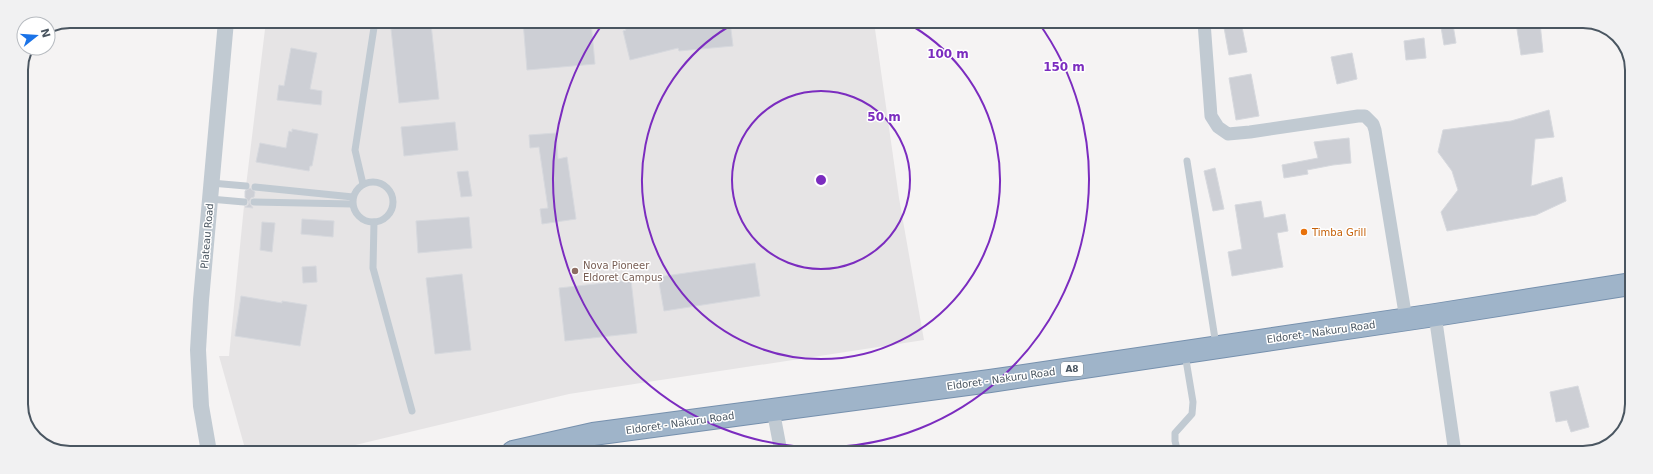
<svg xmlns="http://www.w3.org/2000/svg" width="1653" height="474" font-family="'DejaVu Sans',sans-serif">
<rect width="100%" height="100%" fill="#f5f3f3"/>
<path fill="#e6e4e5" d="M266 21 874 22 899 198 924 340 569 394 326 452H246L219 356H229L246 186Z"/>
<g fill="#cdcfd5" stroke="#d7d9de">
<path d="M523 21 591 22 595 64 527 70Z"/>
<path d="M623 22H640L642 26 661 22H668L669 25 701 22H730L733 46 679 51 678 48 630 60 623 31 626 30Z"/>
<path d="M1223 22H1241L1247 52 1229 55Z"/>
<path d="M1516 23H1540L1543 52 1521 55Z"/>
<path d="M431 24 439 99 399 103 391 29Z"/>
<path d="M1453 25 1456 43 1444 45 1441 27Z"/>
<path d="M1424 38 1426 58 1406 60 1404 41Z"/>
<path d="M291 48 317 53 310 89 322 91 321 105 277 100 279 85 284 86Z"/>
<path d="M1352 53 1357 79 1337 84 1331 57Z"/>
<path d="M1251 74 1259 116 1236 120 1229 78Z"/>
<path d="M1549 110 1554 137 1535 139 1531 186 1562 177 1566 201 1536 215 1447 231 1441 212 1458 190 1452 171 1438 152 1443 130 1511 121Z"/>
<path d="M455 122 458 150 404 156 401 127Z"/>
<path d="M292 129 318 134 312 166H310L309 171 256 162 260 143 286 148 289 131 292 132Z"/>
<path d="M556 133 558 159 567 157 576 219 542 224 540 209 548 208 539 147 530 148 529 135Z"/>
<path d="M1349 138 1351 163 1333 165 1307 170 1308 174 1284 178 1282 165 1318 158 1314 142Z"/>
<path d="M1215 168 1224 209 1213 211 1204 171Z"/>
<path d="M468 171 472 196 461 197 457 172Z"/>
<path d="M250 188 255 192 254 197 251 198 249 202 253 208 245 207 248 205 249 202 245 197V191Z"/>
<path d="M1261 201 1264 218 1285 214 1288 231 1277 233 1283 267 1232 276 1228 252 1242 249 1235 205Z"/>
<path d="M469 217 472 248 418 253 416 221Z"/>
<path d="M302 219 334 221 333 237 301 234Z"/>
<path d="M262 222 275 223 272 252 260 250Z"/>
<path d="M755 263 760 296 664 311 658 277Z"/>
<path d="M316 266 317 282 303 283 302 267Z"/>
<path d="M462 274 471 350 435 354 426 278Z"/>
<path d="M631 280 637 333 565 341 559 288Z"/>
<path d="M241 296 282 303V301L307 305 300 346 235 336Z"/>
<path d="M1578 386 1589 427 1571 432 1567 420 1556 422 1550 392Z"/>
</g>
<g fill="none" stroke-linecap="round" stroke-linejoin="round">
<defs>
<path id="trunk" d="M513 452 593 434 990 381 1435 315 1631 284"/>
</defs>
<use href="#trunk" stroke="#7690ad" stroke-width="24"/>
<g stroke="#c1cad2" stroke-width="7">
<path d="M1187 161 1216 345"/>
<circle cx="373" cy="202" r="20"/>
<path d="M211 183 246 186"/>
<path d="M363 184 355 150 375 21"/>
<path d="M255 187 353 197"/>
<path d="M210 199 244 202"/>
<path d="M254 202 352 204"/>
<path d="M374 222 373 268 412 411"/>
<path d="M1178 453 1175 441V433L1192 414 1193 402 1185 354"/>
</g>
<g stroke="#c1cad2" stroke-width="13">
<path d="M1204 22 1211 116 1218 127 1228 134 1250 132 1358 116H1365L1373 124 1375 130 1406 319"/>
<path d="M1435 315 1455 453"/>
<path d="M773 410 781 452"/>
</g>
<path stroke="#c1cad2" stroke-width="16" d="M209 452 201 406 198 350 201 300 226 21"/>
<use href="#trunk" stroke="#9fb4c9" stroke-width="22"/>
</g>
<g fill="none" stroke="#7b2cbf" stroke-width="2">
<circle cx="821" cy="180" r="89"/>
<path d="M905 22A179 179 0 1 1 737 22"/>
<path d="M1038 22A268 268 0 1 1 604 22"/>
</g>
<circle fill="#e8710a" stroke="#fff" stroke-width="1.5" cx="1304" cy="232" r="4"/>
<circle fill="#8d6e63" stroke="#fff" stroke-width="1.5" cx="575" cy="271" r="4"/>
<g text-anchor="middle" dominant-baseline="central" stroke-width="3" stroke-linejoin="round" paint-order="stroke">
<rect fill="#fff" stroke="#808990" stroke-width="1" x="1061" y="362" width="22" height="14" rx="3"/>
<g font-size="9" font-weight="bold" fill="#4a5661">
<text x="1072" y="369">A8</text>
</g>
<g font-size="10" fill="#c56008" stroke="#fff" text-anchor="start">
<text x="1312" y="232">Timba Grill</text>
</g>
<g font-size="10" fill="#4a5661" stroke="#fff">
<text transform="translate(207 236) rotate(-85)">Plateau Road</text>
<text transform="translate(1321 332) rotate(-8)">Eldoret - Nakuru Road</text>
<text transform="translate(1001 379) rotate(-8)">Eldoret - Nakuru Road</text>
<text transform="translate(680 423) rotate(-8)">Eldoret - Nakuru Road</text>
</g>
<g font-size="10" fill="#785e54" stroke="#fff" text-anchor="start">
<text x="583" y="265">Nova Pioneer<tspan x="583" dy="12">Eldoret Campus</tspan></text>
</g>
</g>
<path d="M0 0H1653V474H0ZM70 28H1583A42 42 0 0 1 1625 70V404A42 42 0 0 1 1583 446H70A42 42 0 0 1 28 404V70A42 42 0 0 1 70 28Z" fill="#f1f1f2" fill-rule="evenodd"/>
<path fill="none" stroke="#4a5661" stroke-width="2" d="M70 28H1583A42 42 0 0 1 1625 70V404A42 42 0 0 1 1583 446H70A42 42 0 0 1 28 404V70A42 42 0 0 1 70 28Z"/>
<circle cx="821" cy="180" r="6" fill="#7b2cbf" stroke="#fff" stroke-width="2"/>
<g font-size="12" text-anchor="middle" font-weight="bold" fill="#7b2cbf" stroke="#fff" stroke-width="3" stroke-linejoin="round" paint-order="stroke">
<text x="948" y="58">100 m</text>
<text x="1064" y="71">150 m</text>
<text x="884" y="121">50 m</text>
</g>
<g transform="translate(36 36) rotate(73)"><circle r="19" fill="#ffffff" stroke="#b7bbc0"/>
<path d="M0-3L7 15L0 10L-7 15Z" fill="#1a73e8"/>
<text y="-6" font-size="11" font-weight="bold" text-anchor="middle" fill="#4a5661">N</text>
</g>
</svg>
